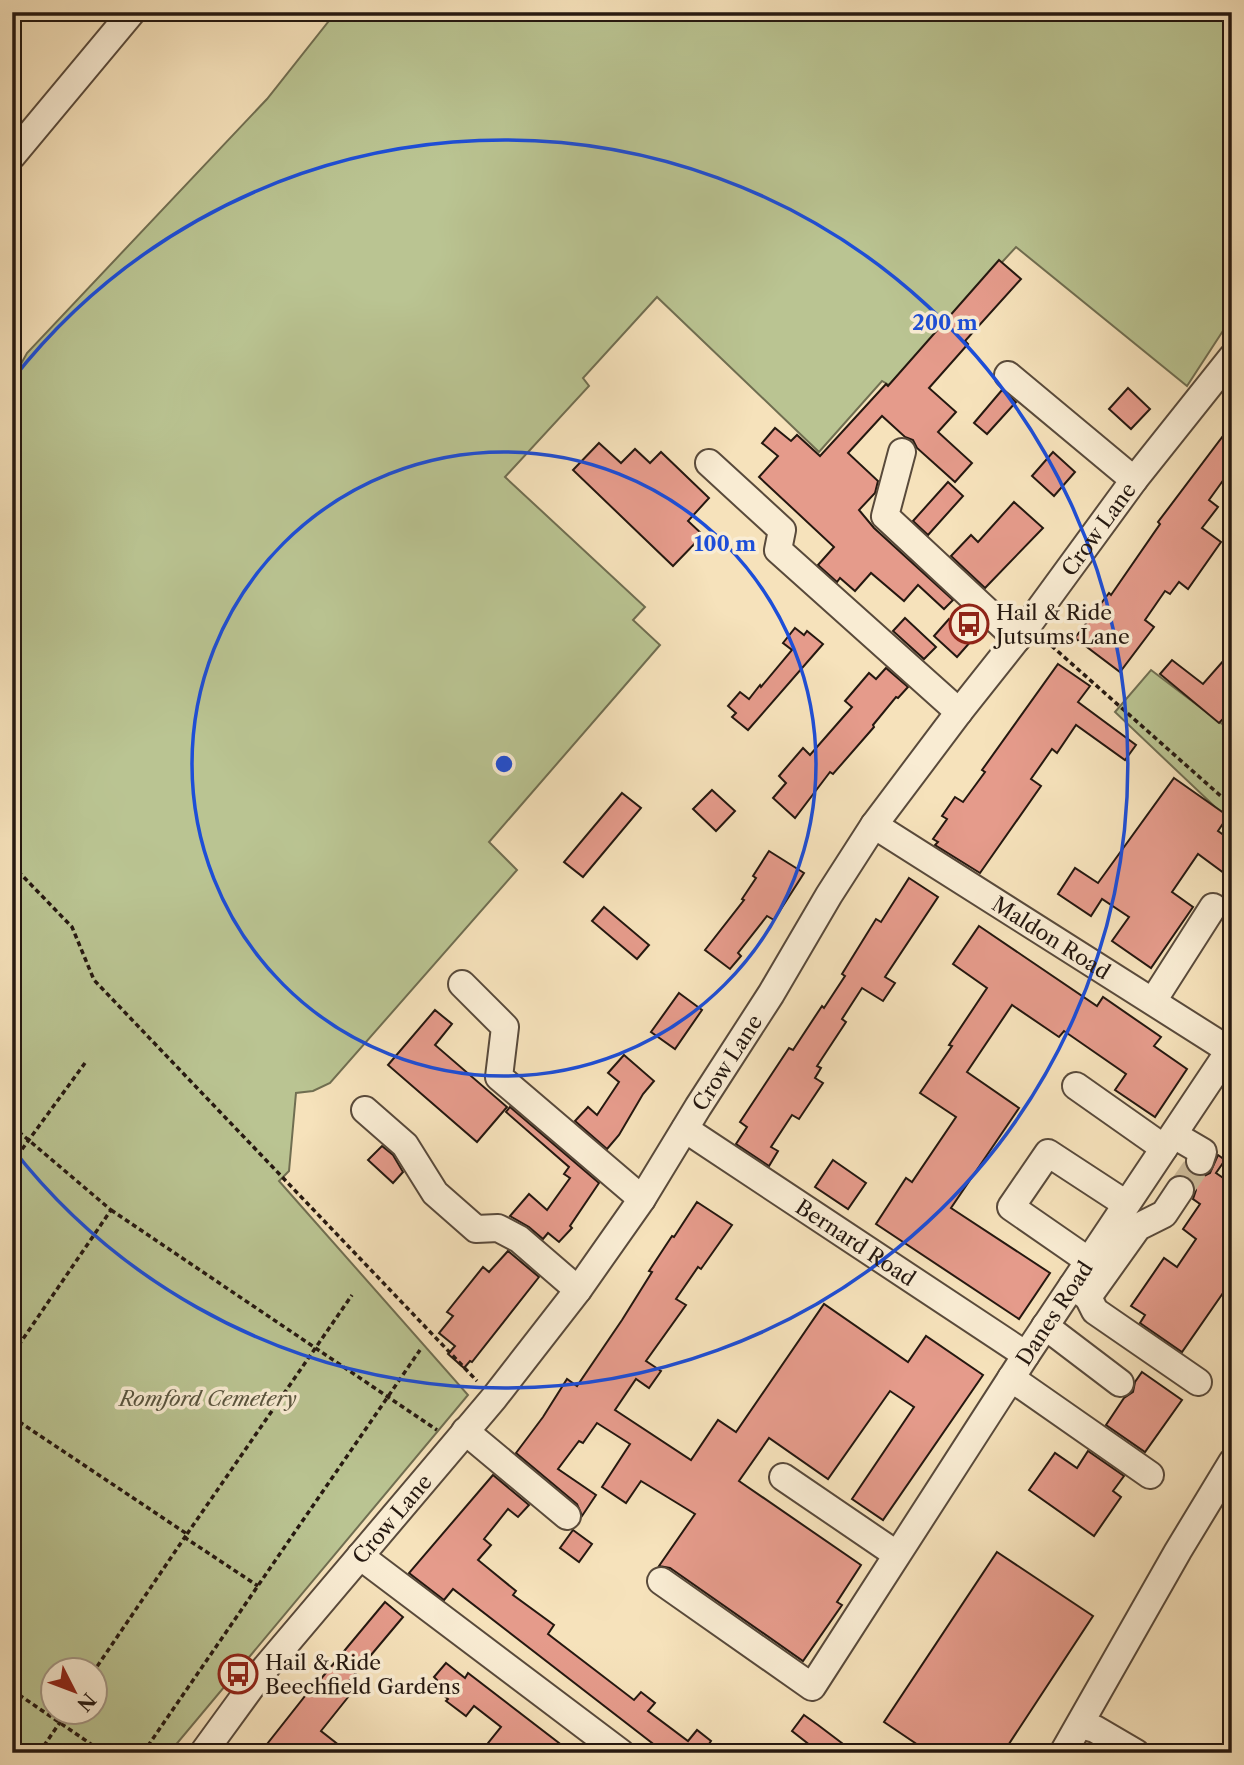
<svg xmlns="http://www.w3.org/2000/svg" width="1244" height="1765" font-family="'Libre Caslon Text',serif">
<rect width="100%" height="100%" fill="#f6e2bb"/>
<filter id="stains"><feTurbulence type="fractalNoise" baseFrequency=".00286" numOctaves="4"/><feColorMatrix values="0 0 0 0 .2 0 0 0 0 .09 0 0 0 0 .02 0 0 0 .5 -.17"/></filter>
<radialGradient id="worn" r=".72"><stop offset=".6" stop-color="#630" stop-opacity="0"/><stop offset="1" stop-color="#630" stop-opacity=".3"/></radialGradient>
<g fill="#bac492" stroke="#706e51" stroke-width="2" fill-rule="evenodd">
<path d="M336 12H1232V317L1187 386 1016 247 889 385 882 381 819 452 657 297 583 378 589 386 505 477 645 607 633 620 660 645 489 842 517 870 330 1083 313 1091 296 1093 289 1171 279 1181 468 1395 169 1753H12V380L27 353 267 99ZM52 1670H94V1712H52Z"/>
<path d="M1151 670 1225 726 1232 717V823L1115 712Z"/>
</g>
<g fill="#e59b8b" stroke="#251810" stroke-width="2">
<path d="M999 260 1021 279 965 341 968 344 929 388 956 412 938 432 972 463 955 482 917 448 913 440 905 437 882 416 848 453 878 481 875 493 859 510 874 528 953 600 944 609 918 585 904 601 871 573 855 591 840 578 837 582 818 565 834 547 759 477 778 456 762 443 775 428 791 441 797 435 820 456 886 384 888 386Z"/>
<path d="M1128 388 1150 409 1131 429 1109 409Z"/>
<path d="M1002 390 1016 402 987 434 974 423Z"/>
<path d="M1232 424V468L1209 500 1218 507 1202 528 1221 542 1188 589 1179 582 1170 594 1165 591 1145 620 1154 627 1120 672 1075 638 1109 593 1111 595 1160 524 1158 522Z"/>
<path d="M599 443 621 463 635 449 650 463 661 452 709 498 688 521 703 535 673 566 573 470Z"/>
<path d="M1053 452 1075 472 1054 496 1032 476Z"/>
<path d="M948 482 963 496 928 535 913 521Z"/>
<path d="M1014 502 1043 528 985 588 951 556 971 535 978 542Z"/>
<path d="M905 618 936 647 924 659 893 631Z"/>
<path d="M949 619 972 640 957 657 934 636Z"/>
<path d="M795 628 804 635 807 631 823 644 748 730 732 717 736 713 728 706 740 692 749 699 760 685 761 687 792 650 783 643Z"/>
<path d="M1232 651V710L1219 723 1160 674 1172 660 1203 684Z"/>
<path d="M1058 664 1090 686 1078 702 1136 745 1125 760 1076 725 1057 753 1052 749 1031 779 1041 786 980 873 935 845 938 842 933 839 947 819 942 816 955 797 963 802 985 772 982 770Z"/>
<path d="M886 668 908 687 898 698 896 697 873 725 874 727 833 774 830 772 795 818 773 798 786 783 779 776 803 748 810 755 852 707 845 701 869 673 876 679Z"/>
<path d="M1174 778 1228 816 1218 831 1232 841V879L1198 854 1172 892 1193 907 1151 968 1112 941 1129 917 1102 899 1091 916 1058 894 1075 868 1098 883Z"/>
<path d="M712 790 735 811 716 831 693 809Z"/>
<path d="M622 793 641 808 583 877 564 862Z"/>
<path d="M769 851 804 873 774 920 767 916 738 953 741 956 730 969 705 950 744 900 742 899 756 878 753 876Z"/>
<path d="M909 878 938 897 885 977 895 983 883 1001 862 988 842 1019 846 1022 817 1066 821 1068 815 1078 823 1083 799 1119 792 1115 771 1147 778 1151 769 1166 736 1144 747 1127 740 1122 789 1048 793 1050 822 1006 824 1008 845 976 842 974 876 919 881 922Z"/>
<path d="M604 907 649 945 637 959 592 921Z"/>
<path d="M979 926 1097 1006 1103 997 1161 1037 1154 1046 1187 1069 1155 1117 1115 1090 1126 1074 1064 1031 1059 1037 1012 1005 967 1072 1019 1108 951 1208 1050 1273 1019 1319 876 1224 906 1178 912 1182 956 1117 920 1093 952 1046 949 1045 987 988 953 964Z"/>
<path d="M679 993 702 1010 675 1049 651 1032Z"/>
<path d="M435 1010 452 1024 435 1045 507 1107 477 1142 388 1065Z"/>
<path d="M624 1055 654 1081 643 1094 619 1135 607 1149 575 1121 588 1107 597 1115 619 1082 608 1073Z"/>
<path d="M510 1107 599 1183 570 1226 572 1228 559 1242 548 1233 543 1239 529 1227 510 1216 529 1194 547 1210 570 1178 564 1174 569 1167 506 1112Z"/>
<path d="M382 1146 393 1155 403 1172 393 1183 368 1160Z"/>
<path d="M1218 1155 1225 1160 1216 1173 1232 1184V1280L1182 1352 1140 1323 1145 1315 1131 1306 1164 1258 1177 1267 1196 1239 1183 1229 1200 1204 1193 1199 1196 1190 1194 1182 1183 1175 1187 1170 1196 1176H1204L1210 1173Z"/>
<path d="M833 1160 866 1183 848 1209 815 1187Z"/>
<path d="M697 1202 732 1225 701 1269 698 1267 676 1299 686 1305 646 1361 661 1371 649 1388 636 1379 615 1410 691 1460 718 1420 736 1432 824 1304 908 1362 926 1336 983 1375 883 1520 852 1499 914 1407 890 1391 828 1479 769 1438 739 1481 861 1565 837 1602 842 1605 803 1661 670 1568 659 1566 695 1514 641 1481 626 1503 602 1487 630 1444 597 1423 583 1443 579 1441 558 1469 596 1495 582 1516 577 1504 516 1453 543 1417 567 1379 577 1386 622 1320 652 1272 649 1271 672 1236 674 1237Z"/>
<path d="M508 1251 539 1277 472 1362 470 1361 464 1368 448 1354 455 1346 439 1333 453 1316 447 1312 483 1267 489 1272Z"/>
<path d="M1142 1372 1182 1400 1145 1452 1106 1425 1124 1398 1133 1392 1135 1382Z"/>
<path d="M1088 1451 1124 1476 1113 1491 1121 1497 1094 1536 1029 1490 1055 1453 1077 1468Z"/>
<path d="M493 1475 529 1505 518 1517 508 1509 484 1539 491 1545 478 1560 516 1591 513 1595 554 1625 548 1634 634 1700 641 1692 655 1703 648 1711 688 1741 697 1730 711 1741 703 1753H665L453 1589 444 1600 409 1573Z"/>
<path d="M573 1530 592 1544 579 1562 560 1548Z"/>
<path d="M997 1552 1093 1616 1003 1753H930L884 1722Z"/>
<path d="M385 1602 403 1617 350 1680 357 1686 321 1731 349 1753H260L309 1691 310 1692Z"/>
<path d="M446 1663 465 1678 468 1673 572 1753H500L488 1743 501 1727 474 1706 466 1716 446 1701 448 1699 432 1686 437 1680 434 1677Z"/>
<path d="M804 1715 818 1725 855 1753H820L792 1731Z"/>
</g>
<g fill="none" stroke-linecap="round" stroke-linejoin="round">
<path stroke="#ccba99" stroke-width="26" stroke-dasharray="26 13" stroke-linecap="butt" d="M1180 1190 1200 1161"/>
<defs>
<g id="minor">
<path d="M12 156 132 12"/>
<path d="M1008 375 1134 480"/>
<path d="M902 452 885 516 1017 639"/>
<path d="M709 463 782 530 778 550 959 712"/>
<path id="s1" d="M874 825 1232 1052"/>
<path d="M462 984 505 1027 499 1077 642 1199"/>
<path d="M1153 1001 1213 907"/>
<path d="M1076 1086 1164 1148"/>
<path d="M365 1110 405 1145 435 1193 476 1229 498 1228 519 1239 578 1290"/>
<path id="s2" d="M685 1129 1026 1355"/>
<path d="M1174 1135 1203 1152 1200 1161"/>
<path d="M1089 1261 1011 1207 1048 1153 1126 1204"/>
<path d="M1072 1286 1088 1297 1138 1227 1164 1214 1180 1190"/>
<path d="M1088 1297 1095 1311 1198 1382"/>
<path d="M1045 1326 1120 1383"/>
<path d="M1011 1378 1150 1475"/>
<path d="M465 1431 567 1516"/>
<path d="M783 1477 896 1554"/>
<path d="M360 1556 621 1753"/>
<path id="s3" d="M661 1581 812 1687 1026 1355 1229 1051"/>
<path d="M1080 1725 1095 1729 1136 1753"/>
<path id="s4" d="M203 1753 262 1672 494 1398 578 1290 642 1199 698 1107 771 994 829 895 874 825 959 712 1028 625 1134 480 1232 357"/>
<path d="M1063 1753 1178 1551 1232 1462"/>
</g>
</defs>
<use href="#minor" stroke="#594a3b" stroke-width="30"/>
<g stroke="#251810" stroke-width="3.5" stroke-dasharray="5 3.5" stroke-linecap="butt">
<path d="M1045 640 1232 806"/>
<path d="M12 865 72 927 94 980 477 1381"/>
<path d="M12 1126 111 1210 12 1355"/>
<path d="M12 1163 85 1063"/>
<path d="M111 1210 437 1430"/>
<path d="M12 1417 187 1534 94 1671"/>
<path d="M187 1534 352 1295"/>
<path d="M184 1537 258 1586"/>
<path d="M12 1690 104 1753"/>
<path d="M39 1753 67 1712"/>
<path d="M143 1753 420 1350"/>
</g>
<use href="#minor" stroke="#f9ecd3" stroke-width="26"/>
</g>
<g fill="none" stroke="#1d4ed8" stroke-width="3.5">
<circle cx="504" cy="764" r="312"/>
<path d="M12 380A624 624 0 1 1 12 1148"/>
</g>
<defs>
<symbol id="bus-ring" viewBox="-11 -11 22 22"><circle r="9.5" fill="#f9ecd3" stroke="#8f2418" stroke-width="1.5"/><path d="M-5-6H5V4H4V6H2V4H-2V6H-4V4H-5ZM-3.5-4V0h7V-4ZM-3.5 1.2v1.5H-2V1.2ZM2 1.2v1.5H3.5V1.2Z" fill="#8f2418"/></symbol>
</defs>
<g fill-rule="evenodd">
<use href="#bus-ring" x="947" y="602" width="44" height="44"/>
<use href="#bus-ring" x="216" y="1652" width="44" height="44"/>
</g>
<g text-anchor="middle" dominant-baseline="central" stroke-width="7" stroke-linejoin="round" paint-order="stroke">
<g font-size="21" fill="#251810" stroke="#f9ecd3">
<text stroke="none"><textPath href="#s4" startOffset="1519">Crow Lane</textPath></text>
<text stroke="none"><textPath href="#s1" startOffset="210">Maldon Road</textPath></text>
<text stroke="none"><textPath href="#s4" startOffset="868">Crow Lane</textPath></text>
<text stroke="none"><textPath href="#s2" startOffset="205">Bernard Road</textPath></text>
<text stroke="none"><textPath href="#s3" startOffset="630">Danes Road</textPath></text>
<text stroke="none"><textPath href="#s4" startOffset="301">Crow Lane</textPath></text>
</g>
<g font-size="21" fill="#251810" stroke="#f9ecd3" text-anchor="start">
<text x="996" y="612">Hail &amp; Ride<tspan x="996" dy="24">Jutsums Lane</tspan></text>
<text x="265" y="1662">Hail &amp; Ride<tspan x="265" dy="24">Beechfield Gardens</tspan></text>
</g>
<g font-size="21" font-style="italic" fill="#59543e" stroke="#f9ecd3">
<text x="208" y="1398">Romford Cemetery</text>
</g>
</g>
<circle cx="504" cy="764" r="10" fill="#1d4ed8" stroke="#f9ecd3" stroke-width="3.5"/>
<g font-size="21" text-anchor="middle" font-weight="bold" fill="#1d4ed8" stroke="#f9ecd3" stroke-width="7" stroke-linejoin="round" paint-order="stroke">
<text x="945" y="330">200 m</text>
<text x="725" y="551">100 m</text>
</g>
<rect width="1244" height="1765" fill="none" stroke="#f6e2bb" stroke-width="42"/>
<rect x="14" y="14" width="1216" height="1737" fill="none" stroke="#251810" stroke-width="3.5"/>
<rect x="21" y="21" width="1202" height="1723" fill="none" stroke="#251810" stroke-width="2"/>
<g transform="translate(74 1691) rotate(132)"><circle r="33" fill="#f9ecd3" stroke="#a49785" stroke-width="2"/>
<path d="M0-5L12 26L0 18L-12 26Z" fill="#8f2418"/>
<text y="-10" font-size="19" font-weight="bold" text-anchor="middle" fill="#251810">N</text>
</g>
<rect width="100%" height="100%" filter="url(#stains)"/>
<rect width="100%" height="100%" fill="url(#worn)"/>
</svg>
